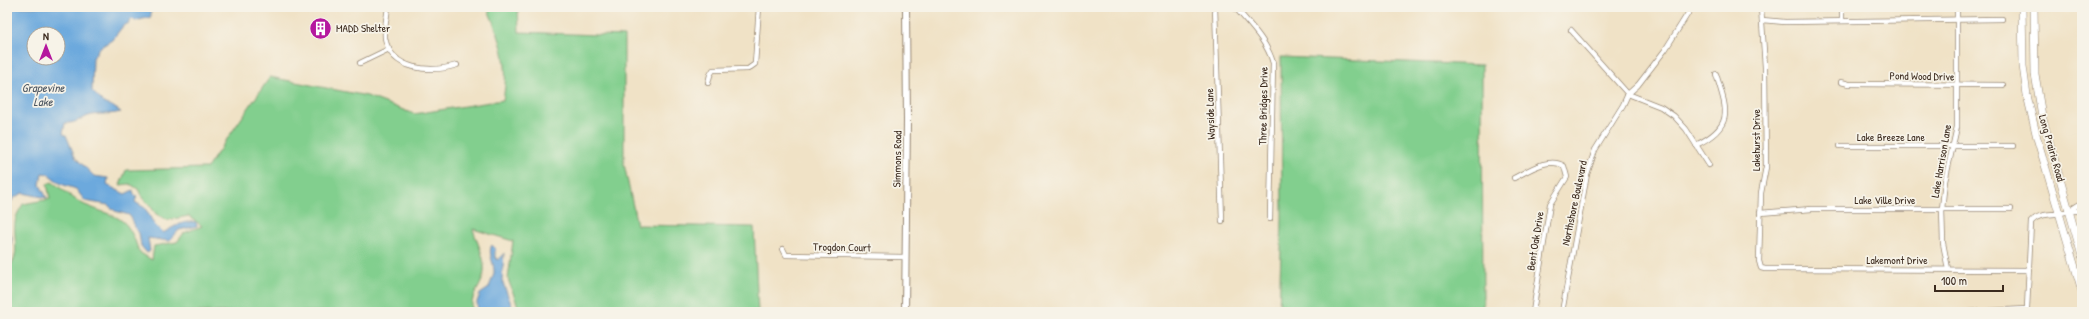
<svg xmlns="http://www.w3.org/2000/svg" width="2089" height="319" font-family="'Patrick Hand',sans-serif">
<rect width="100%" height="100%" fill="#f7f3e8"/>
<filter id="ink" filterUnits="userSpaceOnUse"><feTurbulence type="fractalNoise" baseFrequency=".025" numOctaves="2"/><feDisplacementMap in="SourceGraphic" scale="8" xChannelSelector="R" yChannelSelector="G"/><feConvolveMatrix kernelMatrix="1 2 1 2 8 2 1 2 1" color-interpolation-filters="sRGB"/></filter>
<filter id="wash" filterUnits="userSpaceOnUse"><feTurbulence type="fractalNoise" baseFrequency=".012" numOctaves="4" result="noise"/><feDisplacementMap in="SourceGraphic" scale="16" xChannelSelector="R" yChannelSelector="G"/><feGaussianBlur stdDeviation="0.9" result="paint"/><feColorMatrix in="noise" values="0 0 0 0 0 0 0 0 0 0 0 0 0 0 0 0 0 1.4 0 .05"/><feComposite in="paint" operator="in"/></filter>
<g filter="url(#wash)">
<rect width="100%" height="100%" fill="#f0e2c6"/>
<g fill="#82cf8e" stroke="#5e7c56">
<path d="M487 7H518L519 32 624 36V164L637 225 754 227 758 312H550L547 310 543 312H520L508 279 513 241 473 229C477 244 489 263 482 280 476 295 471 294 472 312H8L7 269C23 256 11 235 16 218 17 213 21 208 23 204L50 199 47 184 52 182C63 189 74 200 85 205 119 219 127 214 139 252L152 260 154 246 177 242 184 233 202 226 189 216 167 220 156 214 149 204 143 199 138 189 130 184 120 185 126 170 207 168 270 77 367 96 414 114 503 100C510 62 501 41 487 7Z"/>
<path d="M1281 57 1482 65 1483 312H1279L1282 218Z"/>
</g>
<g fill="#6ca9dd" stroke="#546a7e" fill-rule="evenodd">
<path d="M16 7H148L151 9V17L135 21 133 19 129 20V23L123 26 112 40 99 48 93 58 92 91 105 104 112 106 121 112C110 115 102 113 92 115 82 117 76 124 65 123L63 134 66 135 75 157 94 176 108 178 107 185 125 194 133 190 134 195 137 196 135 202 145 208 154 224 163 233C173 227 184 220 196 222L197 226 179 230 169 241 148 238 150 251 147 253 141 246 139 233 135 228 132 219 129 215 115 211 108 205 85 201 76 189 61 184 48 174 42 173 40 185 47 198 23 193 14 198 8 206V229L12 238 7 262V16ZM34 34H58V58H34Z"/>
<path d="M492 245 495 248V257L498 260 504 253 502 280 514 312H478L477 302 480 294 489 288C490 283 493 278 494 273 495 265 487 252 492 245Z"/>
</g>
</g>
<g filter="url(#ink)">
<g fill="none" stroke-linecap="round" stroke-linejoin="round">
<defs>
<g id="minor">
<path d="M388 7C387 17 384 28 385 38 391 71 431 73 457 65"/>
<path d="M1215 7 1222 221"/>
<path d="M1235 7C1249 24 1267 41 1273 63L1270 219"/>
<path d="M1761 7 1765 67 1766 167 1761 193 1759 261 1761 268 1765 269 2028 270"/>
<path d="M1842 7V20"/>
<path d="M1762 20 1785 22 2002 19"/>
<path d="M1571 30 1628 94 1661 107 1674 116 1686 129 1709 165"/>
<path d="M360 63 389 49"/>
<path d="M1841 82 1849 84 2003 85"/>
<path d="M708 83 710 75 713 70 748 69 755 64 759 7"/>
<path d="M1696 145C1735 126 1727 110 1716 74"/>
<path d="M1840 146H2013"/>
<path d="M1514 178C1528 171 1549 156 1564 166L1567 177 1550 204 1533 312"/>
<path d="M2069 211H2082"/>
<path d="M1760 213 1812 209H2011"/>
<path d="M783 249 786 255 905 257"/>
<path d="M1948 269 1943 243 1942 209 1945 181 1957 127V7"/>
<path d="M1562 312 1587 174 1595 150 1623 105 1628 94 1638 85 1665 50 1692 7"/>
<path d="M1968 312 2027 309 2031 222C2041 211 2054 217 2068 211 2073 209 2077 205 2082 203"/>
</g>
<path id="tertiary" d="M905 312 907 121 906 7"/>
<g id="primary">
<path d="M2022 7 2023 66 2027 95 2037 138 2082 291"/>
<path d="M2034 7 2035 74 2042 116 2082 256"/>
</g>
</defs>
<use href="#minor" stroke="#968672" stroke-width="6"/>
<use href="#tertiary" stroke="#968672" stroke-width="8"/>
<use href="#primary" stroke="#968672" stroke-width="8"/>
<use href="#minor" stroke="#fff" stroke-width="4.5"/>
<use href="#tertiary" stroke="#fff" stroke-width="6"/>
<use href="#primary" stroke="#fff" stroke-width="7"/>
</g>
</g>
<defs>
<symbol id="building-disc" viewBox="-11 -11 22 22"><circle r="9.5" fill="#b5179e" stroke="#f7f3e8"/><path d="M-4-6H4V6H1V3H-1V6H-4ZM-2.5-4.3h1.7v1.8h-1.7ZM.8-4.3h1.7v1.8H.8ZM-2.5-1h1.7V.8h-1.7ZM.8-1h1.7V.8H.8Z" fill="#fff"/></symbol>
</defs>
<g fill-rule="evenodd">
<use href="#building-disc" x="308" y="16" width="25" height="25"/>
</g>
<g text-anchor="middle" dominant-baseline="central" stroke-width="3.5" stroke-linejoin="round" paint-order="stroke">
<g font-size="11" fill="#3b2a1e" stroke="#f7f3e8" text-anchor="start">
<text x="336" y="28">MADD Shelter</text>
</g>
<g font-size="11" fill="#3b2a1e" stroke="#f7f3e8">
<text transform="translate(1922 76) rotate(1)">Pond Wood Drive</text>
<text transform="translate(1263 106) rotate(-89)">Three Bridges Drive</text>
<text transform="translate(1210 114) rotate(-92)">Wayside Lane</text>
<text x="1891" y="137">Lake Breeze Lane</text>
<text transform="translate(1756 140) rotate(-90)">Lakehurst Drive</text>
<text transform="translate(2052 148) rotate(74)">Long Prairie Road</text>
<text transform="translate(897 159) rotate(-89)">Simmons Road</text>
<text transform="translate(1941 161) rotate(-80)">Lake Harrison Lane</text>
<text x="1885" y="200">Lake Ville Drive</text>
<text transform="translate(1574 203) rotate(-78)">Northshore Boulevard</text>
<text transform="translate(1535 241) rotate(-81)">Bent Oak Drive</text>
<text transform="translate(842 247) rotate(1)">Trogdon Court</text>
<text x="1897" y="260">Lakemont Drive</text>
</g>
<g font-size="12" font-style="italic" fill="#4c5661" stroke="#f7f3e8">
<text x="43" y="87">Grapevine<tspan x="43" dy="14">Lake</tspan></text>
</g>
</g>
<rect width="2089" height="319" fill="none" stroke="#f7f3e8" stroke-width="24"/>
<g transform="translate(46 46)"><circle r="19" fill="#f7f3e8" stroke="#aca397"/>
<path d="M0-3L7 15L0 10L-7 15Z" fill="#b5179e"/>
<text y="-6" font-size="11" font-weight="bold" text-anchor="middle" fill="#3b2a1e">N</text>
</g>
<path d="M1935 285v6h68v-6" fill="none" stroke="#3b2a1e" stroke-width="2"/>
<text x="1941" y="285" font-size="12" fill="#3b2a1e" stroke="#f7f3e8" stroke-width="3" paint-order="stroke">100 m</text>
</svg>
